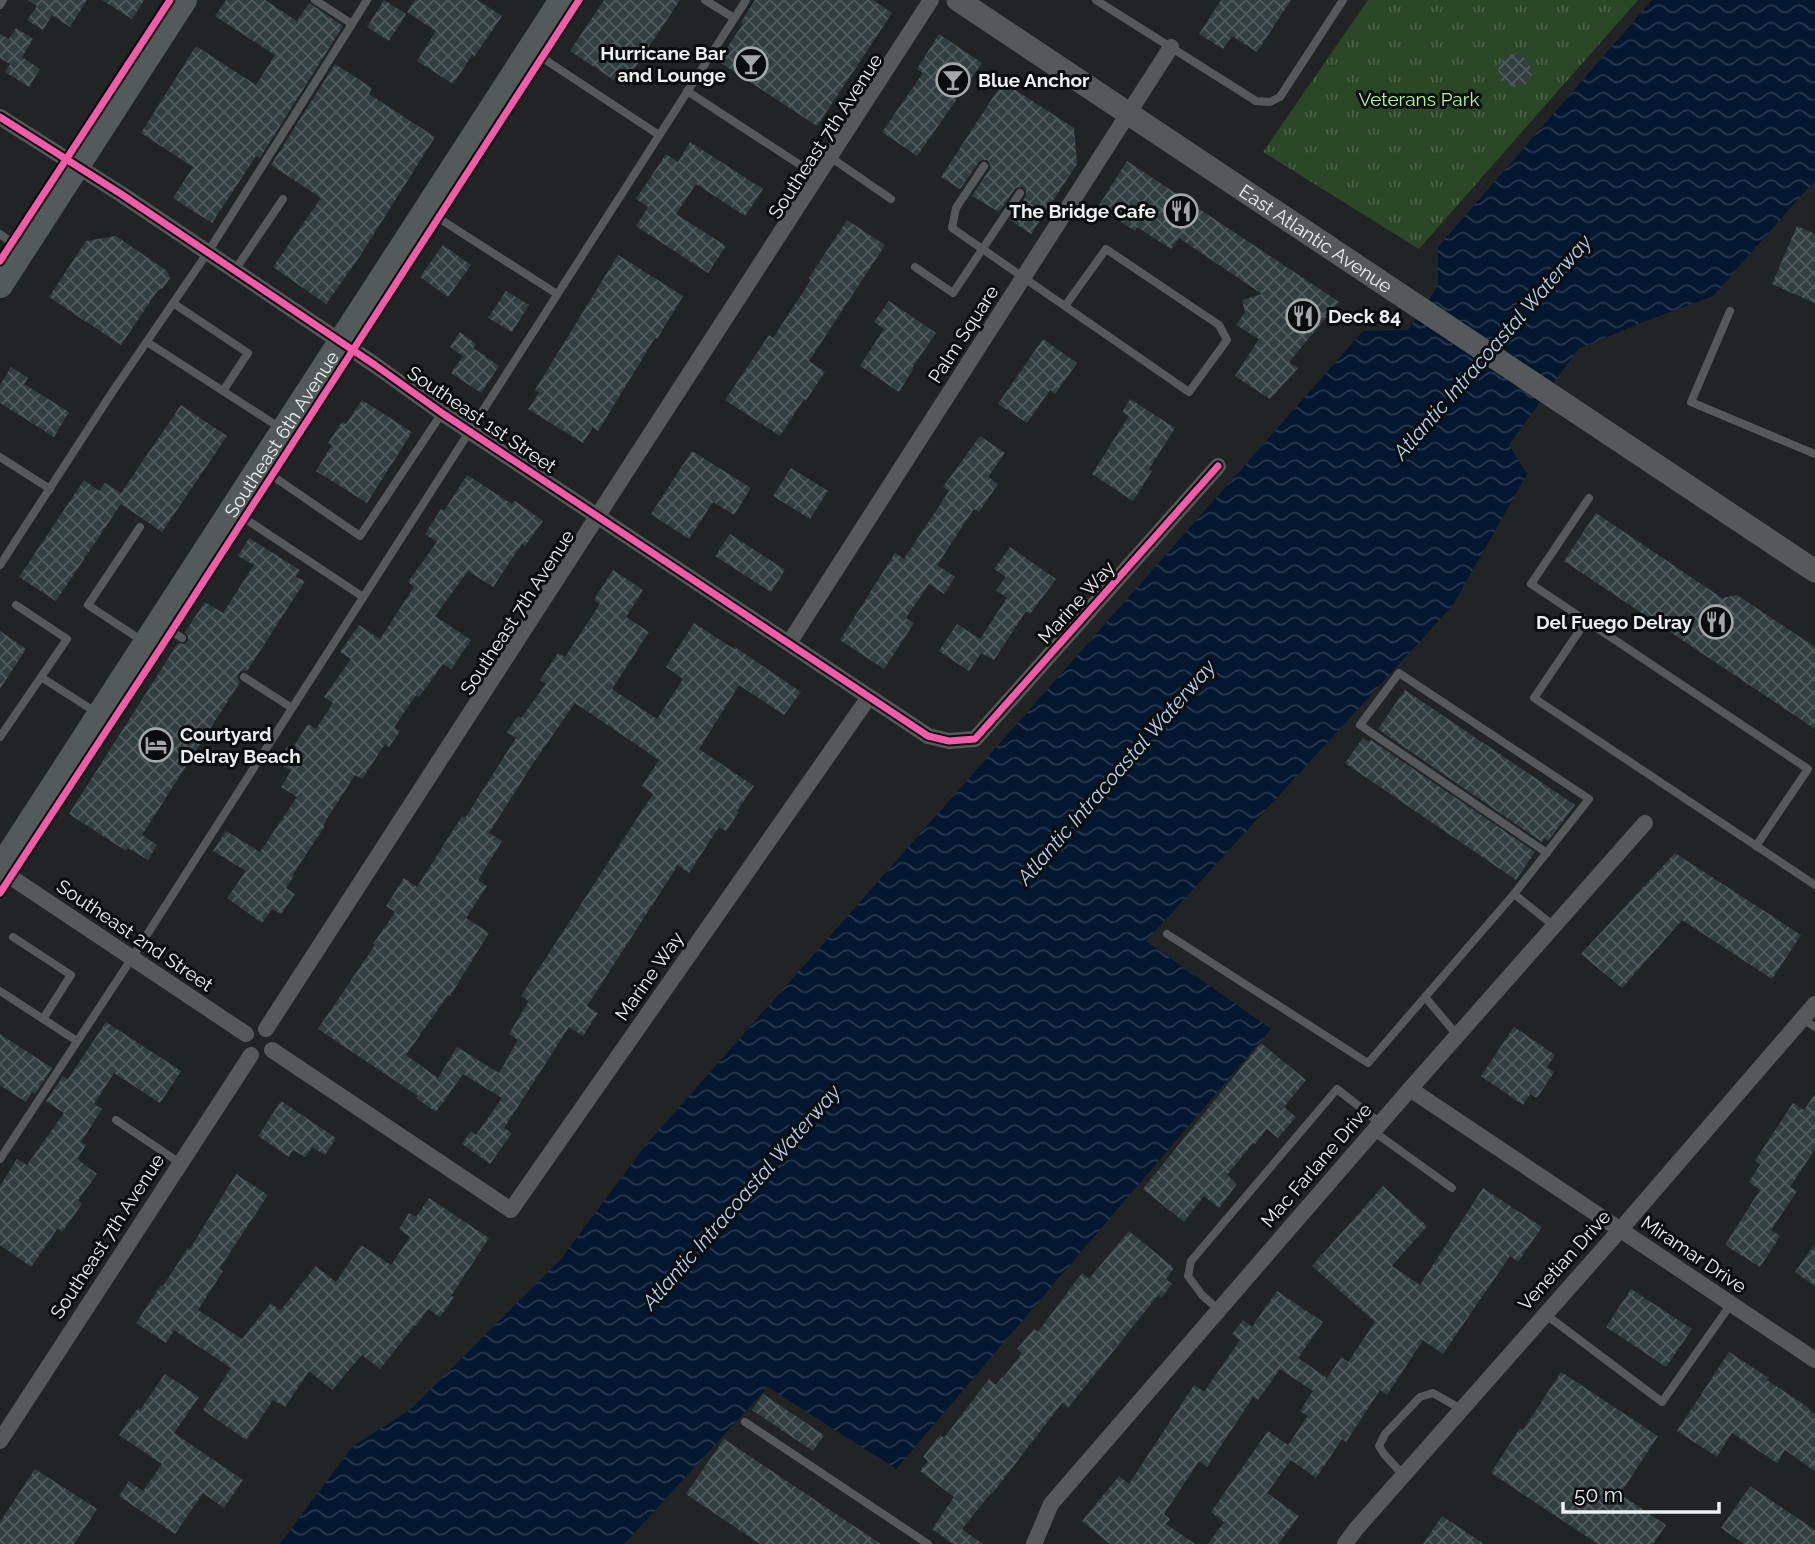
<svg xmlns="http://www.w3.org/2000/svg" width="1815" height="1544" font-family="Raleway,sans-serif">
<defs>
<pattern id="park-tufts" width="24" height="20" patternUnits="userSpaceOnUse" patternTransform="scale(1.75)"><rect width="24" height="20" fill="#2a4825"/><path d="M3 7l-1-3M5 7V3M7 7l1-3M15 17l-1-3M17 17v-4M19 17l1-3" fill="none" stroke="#496345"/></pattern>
<pattern id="water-waves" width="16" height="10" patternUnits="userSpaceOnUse" patternTransform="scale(1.75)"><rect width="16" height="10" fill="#031730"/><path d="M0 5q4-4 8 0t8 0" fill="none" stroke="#28394e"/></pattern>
<pattern id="building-cross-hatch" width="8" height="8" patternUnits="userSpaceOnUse" patternTransform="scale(1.75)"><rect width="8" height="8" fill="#323f41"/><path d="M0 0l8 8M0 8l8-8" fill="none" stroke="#505b5d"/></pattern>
</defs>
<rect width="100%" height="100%" fill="#202424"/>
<path fill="url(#park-tufts)" d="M1368 0H1638L1419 249 1263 152Z"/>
<path fill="url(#water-waves)" d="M1652 0H1815V180L1713 296 1648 320 1578 349 1509 445 1527 474 1453 605 1146 941 1271 1029 896 1469 768 1387 624 1544H280L352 1447 411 1409 561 1259 645 1146 1363 331 1408 330 1438 286V247Z"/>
<g fill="url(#building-cross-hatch)" fill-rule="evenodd">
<path d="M28 0H87L70 27 52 15 43 30 27 20 37 6Z"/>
<path d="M102 0H144L132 19Z"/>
<path d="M226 0H265L297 21 309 3 343 26 260 158 256 156 212 223 173 198 193 167 141 133 196 46 256 85 275 55 215 16Z"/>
<path d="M384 0 406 14 389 41 367 27Z"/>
<path d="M415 0H477L502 16 474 57 472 55 453 84 417 61 436 31 407 12Z"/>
<path d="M604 0H680L623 86 570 51Z"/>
<path d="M755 0H873L892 13 817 126 718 61 743 24 741 22Z"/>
<path d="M1221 0H1291L1257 52 1232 36 1223 49 1199 34Z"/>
<path d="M16 28 33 39 22 57 40 69 29 87 5 72 10 64 0 58V34L9 39Z"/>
<path d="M939 34 982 63 917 156 882 132 923 73 917 69Z"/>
<path d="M1518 53 1529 61 1532 74 1525 85 1513 87 1500 80 1498 67 1505 56Z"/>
<path d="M335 64 372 88 369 94 435 137 358 259 326 304 273 267 321 198 271 165Z"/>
<path d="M1003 82 1074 128 1077 164 1031 234 1010 220 1026 196V191L1023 187H1018L1015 189 999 212 972 196 990 169V164L987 160H982L979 162 960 189 941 177Z"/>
<path d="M690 142 763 189 745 216 696 184 676 214 726 246 708 273 636 226 648 207 636 199 666 154 678 162Z"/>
<path d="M1127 161 1339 302 1289 362 1298 368 1270 399 1235 376 1259 339 1236 325 1245 312 1242 300 1262 294 1179 238 1171 249 1137 227 1135 231 1098 207Z"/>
<path d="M847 220 885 245 809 361 825 372 806 400 804 399 780 436 725 400 769 335 773 338 811 280 809 278Z"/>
<path d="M1797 226 1815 234V303L1772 284Z"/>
<path d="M116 236 167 271 170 278 163 288 158 290 121 345 49 297 86 241Z"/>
<path d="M443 245 471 265 448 297 420 277Z"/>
<path d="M618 255 683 296 657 339 655 338 598 431 593 427 583 443 528 409 539 393 535 390Z"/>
<path d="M506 291 529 305 512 332 488 318Z"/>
<path d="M889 301 936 333 912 368 913 369 899 392 860 366 884 329 874 322Z"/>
<path d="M460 332 476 344 473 348 499 366 481 393 451 373 463 356 450 347Z"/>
<path d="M1043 339 1077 363 1055 394 1050 390 1027 423 998 404Z"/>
<path d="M11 367 28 378 24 384 69 412 54 437 0 403V385Z"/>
<path d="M1130 399 1175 428 1149 469 1152 471 1133 501 1092 474 1129 416 1122 412Z"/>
<path d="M362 400 412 432 367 503 316 471 332 445 328 443 342 422 346 424Z"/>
<path d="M181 405 227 436 162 532 121 504 56 601 19 577 84 480 99 491 105 483 121 493Z"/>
<path d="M980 436 1005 453 988 477 998 484 979 512 974 509 937 565 955 577 944 594 929 584 906 618 914 623 884 669 840 640 895 553 904 559 949 491 943 487Z"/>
<path d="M692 451 751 488 734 515 713 502 689 539 651 514Z"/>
<path d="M791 468 828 491 810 519 773 496Z"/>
<path d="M467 475 512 504 515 501 543 521 525 546 522 544 493 587 468 571 435 616 471 640 451 669 443 664 419 697 416 695 394 727 400 731 389 747 385 744 362 779 355 775 323 825 325 826 293 874 294 876 286 888 295 894 281 914 272 909 262 923 227 898 246 871 213 851 226 831 260 852 297 797 281 787 291 771 277 762 288 746 292 749 308 724 316 729 333 703 324 697 351 659 340 652 359 625 380 639 414 587 408 582 437 542 425 534 441 509 444 511Z"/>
<path d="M1596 513 1722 598 1737 595 1815 647V729L1564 561Z"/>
<path d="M730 534 785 570 771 592 715 556Z"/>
<path d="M249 538 300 570 295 577 305 581 247 671 244 670 239 673 237 677 240 682 142 835 157 845 148 860 128 848 126 851 69 814 178 643 184 644 188 641V636L185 632 205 602 223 613 254 565 238 556Z"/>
<path d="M1010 547 1056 579 1030 614 1026 611 994 660 981 653 969 671 939 651 957 624 980 639 1007 598 996 590 1006 577 994 569Z"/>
<path d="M613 570 643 590 626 617 649 632 612 689 657 719 683 679 666 667 694 623 734 649 735 647 801 692 784 715 739 685 699 749 754 786 737 811 739 812 726 831 719 827 689 873 678 865 587 1006 598 1013 583 1036 569 1027 504 1128 512 1133 490 1164 462 1144 471 1131 476 1135 502 1098 463 1074 436 1112 416 1098 418 1096 318 1029 375 945 373 944 395 912 386 906 404 878 417 887 462 816 465 818 516 738 507 732 518 716 521 718 546 684 540 680 558 653 565 657 600 604 594 600ZM575 703 659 760 642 786 653 794 521 996 529 1001 509 1034 518 1040 499 1073 457 1047 438 1078 406 1055 448 995 450 996 489 933 466 918 487 886 478 880 502 841 489 833 534 762Z"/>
<path d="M0 631 26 649 0 689Z"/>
<path d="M1405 690 1575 805 1548 841 1544 838 1542 842 1378 729Z"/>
<path d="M1363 738 1369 742 1371 740 1535 852 1516 880 1345 763Z"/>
<path d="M1675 853 1801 935 1772 979 1682 920 1622 988 1581 954Z"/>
<path d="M106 1022 181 1071 160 1103 114 1073 94 1104 102 1109 81 1142 86 1145 77 1159 97 1174 78 1200 82 1204 62 1232 58 1228 31 1267 0 1245V1186L17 1159 27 1165 64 1113 46 1101 63 1076 68 1079Z"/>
<path d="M1514 1027 1555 1055 1547 1067 1554 1072 1537 1098 1530 1094 1523 1105 1481 1076Z"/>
<path d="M0 1034 52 1068 35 1094 32 1092 26 1102 0 1085Z"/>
<path d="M1261 1043 1306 1080 1284 1107 1296 1117 1278 1138 1267 1129 1255 1144 1253 1143 1227 1175 1237 1184 1219 1208 1204 1196 1184 1222 1143 1189Z"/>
<path d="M1815 1094V1149L1790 1187 1797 1191 1771 1230 1780 1236 1760 1267 1725 1245 1760 1190 1749 1182 1760 1165 1755 1161 1793 1103 1804 1110Z"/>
<path d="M281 1101 336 1138 325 1155 312 1147 305 1157 293 1150 289 1157 258 1136Z"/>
<path d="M236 1174 268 1195 219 1269 223 1271 198 1310 242 1339 271 1303 280 1311 316 1266 336 1282 361 1245 391 1265 410 1237 399 1229 409 1213 416 1217 429 1198 489 1238 451 1296 454 1297 440 1317 428 1309 416 1326 415 1325 380 1369 362 1355 332 1390 309 1371 285 1407 273 1400 246 1440 203 1410 231 1368 174 1330 166 1343 136 1323 161 1285 163 1286 188 1248 190 1249Z"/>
<path d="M1383 1186 1427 1226 1392 1266 1420 1285 1483 1188 1542 1227 1518 1262 1510 1256 1443 1354 1423 1340 1387 1395 1380 1390 1346 1442 1342 1439 1316 1478 1291 1460 1267 1493 1299 1516 1278 1544H1208L1224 1522 1211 1512 1268 1431 1288 1445 1308 1416 1300 1411 1313 1391 1280 1369 1258 1400 1253 1397 1207 1467 1199 1461 1164 1514 1170 1519 1166 1524 1195 1544H1110L1082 1521 1119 1476 1129 1484 1194 1385 1204 1392 1240 1340 1232 1334 1243 1320 1252 1327 1277 1291 1323 1322 1298 1358 1327 1378 1341 1357 1348 1362 1375 1322 1312 1266Z"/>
<path d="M1129 1231 1174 1268 1166 1279 1172 1284 1161 1298 1158 1295 1068 1408 1062 1403 992 1494 991 1493 962 1529 983 1544H953L932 1529 954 1497 920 1471 928 1461 923 1457 940 1435 944 1438 989 1379 996 1385 1002 1377 1003 1378 1022 1353 1017 1349 1034 1329 1038 1332 1082 1273 1089 1279Z"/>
<path d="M1815 1244V1286L1795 1272Z"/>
<path d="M1631 1289 1692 1329 1666 1367 1606 1327Z"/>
<path d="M1729 1352 1769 1378 1767 1380 1809 1408 1808 1409 1815 1414V1471L1785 1450 1777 1463 1732 1433 1717 1457 1677 1431Z"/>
<path d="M1561 1372 1658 1436 1620 1494 1666 1525 1653 1544H1598L1491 1473 1520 1428 1523 1430Z"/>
<path d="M165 1374 199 1397 174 1433 243 1480 224 1508 203 1493 175 1534 119 1496 129 1481 143 1491 162 1464 119 1435 138 1408 140 1410Z"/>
<path d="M763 1394 824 1435 813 1451 752 1410Z"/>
<path d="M724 1439 881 1544H760L686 1494Z"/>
<path d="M35 1469 97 1509 74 1544H0V1522Z"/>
<path d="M1750 1486 1815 1530V1544H1744L1721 1528Z"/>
<path d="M1442 1516 1484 1544H1423Z"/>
</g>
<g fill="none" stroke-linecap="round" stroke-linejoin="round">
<g stroke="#555959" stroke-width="8">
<path d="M315 0 352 24 367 0"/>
<path d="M705 0 734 18"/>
<path d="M1096 0 1256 101 1270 102 1280 97 1343 0"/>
<path d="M0 5 3 0"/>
<path d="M532 51 659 135"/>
<path d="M687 91 817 176"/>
<path d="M830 157 891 199"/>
<path d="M984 166 956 208 952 228C1031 283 1110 337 1189 392L1227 340 1219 325 1106 249 1065 306"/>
<path d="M429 212 557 294"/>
<path d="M0 234 20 249"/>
<path d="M915 267 953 293 1020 193"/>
<path d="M235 270 283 199"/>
<path d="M173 303 248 353 223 391"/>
<path d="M1730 311 1691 402 1815 454"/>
<path d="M147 342 282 429"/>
<path d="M0 457 50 489"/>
<path d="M264 470 360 536 442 413"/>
<path d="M1589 498 1531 584 1808 769 1756 846"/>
<path d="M235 512 363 597"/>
<path d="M140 527 88 605 144 642"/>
<path d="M0 565 113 391 208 252 352 24"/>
<path d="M1586 621 1534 698 1815 885"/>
<path d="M162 625 182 638"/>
<path d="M41 677 97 713"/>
<path d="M244 677 292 708"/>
<path d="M0 737 67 639 16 605"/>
<path d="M1514 894 1554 926"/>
<path d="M1167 934 1368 1063 1514 894 1589 799 1399 673 1360 725 1547 853"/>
<path d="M13 937 71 975 43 1019"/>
<path d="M0 991 77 1041"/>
<path d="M1425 997 1457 1035"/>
<path d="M1803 1019 1815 1027"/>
<path d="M116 1120 180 1163"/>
<path d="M1373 1131 1452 1188"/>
<path d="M0 1159 132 958 746 0"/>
<path d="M1219 1310 1202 1295 1188 1276 1191 1261 1337 1089 1380 1123"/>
<path d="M1545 1314 1662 1402 1731 1304"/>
<path d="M745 1422 928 1544"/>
<path d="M1403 1475 1384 1454 1379 1446 1385 1434 1420 1397 1433 1393 1461 1409"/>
</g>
<g stroke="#555959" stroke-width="16">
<path d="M0 117 121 194 375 365 442 413 928 736 949 741 975 739 1218 466"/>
<path d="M789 643 1171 47"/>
<path d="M0 870 246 1034"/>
<path d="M266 1029 931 0"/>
<path d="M272 1050 511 1210 869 697"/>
<path d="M1410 1089 1815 1360"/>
<path d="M0 1441 251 1055"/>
<path d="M1034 1544 1051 1504 1410 1089 1645 823"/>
<path d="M1345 1544 1356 1529 1620 1230 1815 1004"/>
</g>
<path stroke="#555959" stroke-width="23" id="s1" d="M958 0 1815 571"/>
<g stroke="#535b5a" stroke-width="26">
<path d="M0 285 184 0"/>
<path id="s2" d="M0 869 562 0"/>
</g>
<defs>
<g id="cycleway">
<path d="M0 117 121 194 375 365 442 413 928 736 949 741 975 739 1218 466"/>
<path d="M0 261 170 0"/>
<path d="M0 893 160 649 579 0"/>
</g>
</defs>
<use href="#cycleway" stroke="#0b0e0e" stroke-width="11"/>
<use href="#cycleway" stroke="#f35aa7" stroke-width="7"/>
</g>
<defs>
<symbol id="bar-ring" viewBox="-11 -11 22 22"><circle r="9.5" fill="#0b0e0e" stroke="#a3a9a9" stroke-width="1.5"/><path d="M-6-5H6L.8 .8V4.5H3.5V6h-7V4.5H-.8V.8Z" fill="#a3a9a9"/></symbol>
<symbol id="restaurant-ring" viewBox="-11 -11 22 22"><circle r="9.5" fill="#0b0e0e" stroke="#a3a9a9" stroke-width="1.5"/><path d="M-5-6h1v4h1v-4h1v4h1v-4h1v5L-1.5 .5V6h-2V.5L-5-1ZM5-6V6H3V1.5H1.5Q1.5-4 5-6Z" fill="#a3a9a9"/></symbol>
<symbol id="hotel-ring" viewBox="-11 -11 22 22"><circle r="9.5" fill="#0b0e0e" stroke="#a3a9a9" stroke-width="1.5"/><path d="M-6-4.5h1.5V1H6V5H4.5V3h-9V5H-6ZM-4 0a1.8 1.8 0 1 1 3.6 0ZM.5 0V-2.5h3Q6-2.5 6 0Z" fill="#a3a9a9"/></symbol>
</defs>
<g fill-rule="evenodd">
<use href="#bar-ring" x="732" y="45" width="38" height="38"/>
<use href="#bar-ring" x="934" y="61" width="38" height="38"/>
<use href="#restaurant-ring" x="1162" y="192" width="38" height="38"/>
<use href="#restaurant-ring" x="1284" y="297" width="38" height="38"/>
<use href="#restaurant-ring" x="1697" y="603" width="38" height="38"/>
<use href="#hotel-ring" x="137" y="726" width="38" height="38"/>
</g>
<g text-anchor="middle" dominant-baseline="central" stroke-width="6" stroke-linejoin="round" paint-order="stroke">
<g font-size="19" font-weight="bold" fill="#eaf0f0" stroke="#0b0e0e" text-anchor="end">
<text x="726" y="53">Hurricane Bar<tspan x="726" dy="22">and Lounge</tspan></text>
<text x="978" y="80" text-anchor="start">Blue Anchor</text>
<text x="1156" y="211">The Bridge Cafe</text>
<text x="1328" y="316" text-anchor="start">Deck 84</text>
<text x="1692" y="622">Del Fuego Delray</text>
<text x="180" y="734" text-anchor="start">Courtyard<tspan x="180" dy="22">Delray Beach</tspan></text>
</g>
<g font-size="19" fill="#b0f8a1" stroke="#0b0e0e">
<text x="1419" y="99">Veterans Park</text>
</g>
<g font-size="19" fill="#eaf0f0" stroke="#0b0e0e">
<text transform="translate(825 136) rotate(-57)">Southeast 7th Avenue</text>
<text stroke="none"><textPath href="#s1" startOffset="430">East Atlantic Avenue</textPath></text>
<text transform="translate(963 334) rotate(-57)">Palm Square</text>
<text transform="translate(482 419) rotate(34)">Southeast 1st Street</text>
<text stroke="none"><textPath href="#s2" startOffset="518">Southeast 6th Avenue</textPath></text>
<text transform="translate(1076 602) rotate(-48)">Marine Way</text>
<text transform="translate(517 612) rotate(-57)">Southeast 7th Avenue</text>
<text transform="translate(135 935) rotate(34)">Southeast 2nd Street</text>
<text transform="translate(649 976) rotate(-55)">Marine Way</text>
<text transform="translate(1316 1165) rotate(-49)">Mac Farlane Drive</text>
<text transform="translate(107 1236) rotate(-57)">Southeast 7th Avenue</text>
<text transform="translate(1694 1254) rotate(34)">Miramar Drive</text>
<text transform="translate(1564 1260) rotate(-48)">Venetian Drive</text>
</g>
<g font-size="21" font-style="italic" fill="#b5d2f2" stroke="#0b0e0e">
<text transform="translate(1492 347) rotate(-49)">Atlantic Intracoastal Waterway</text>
<text transform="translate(1116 772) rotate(-49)">Atlantic Intracoastal Waterway</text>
<text transform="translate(741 1197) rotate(-49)">Atlantic Intracoastal Waterway</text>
</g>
</g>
<path d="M1563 1502v10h156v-10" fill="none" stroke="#eaf0f0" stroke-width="3.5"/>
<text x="1574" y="1502" font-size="21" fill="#eaf0f0" stroke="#0b0e0e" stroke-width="5" paint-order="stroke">50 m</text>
</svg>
